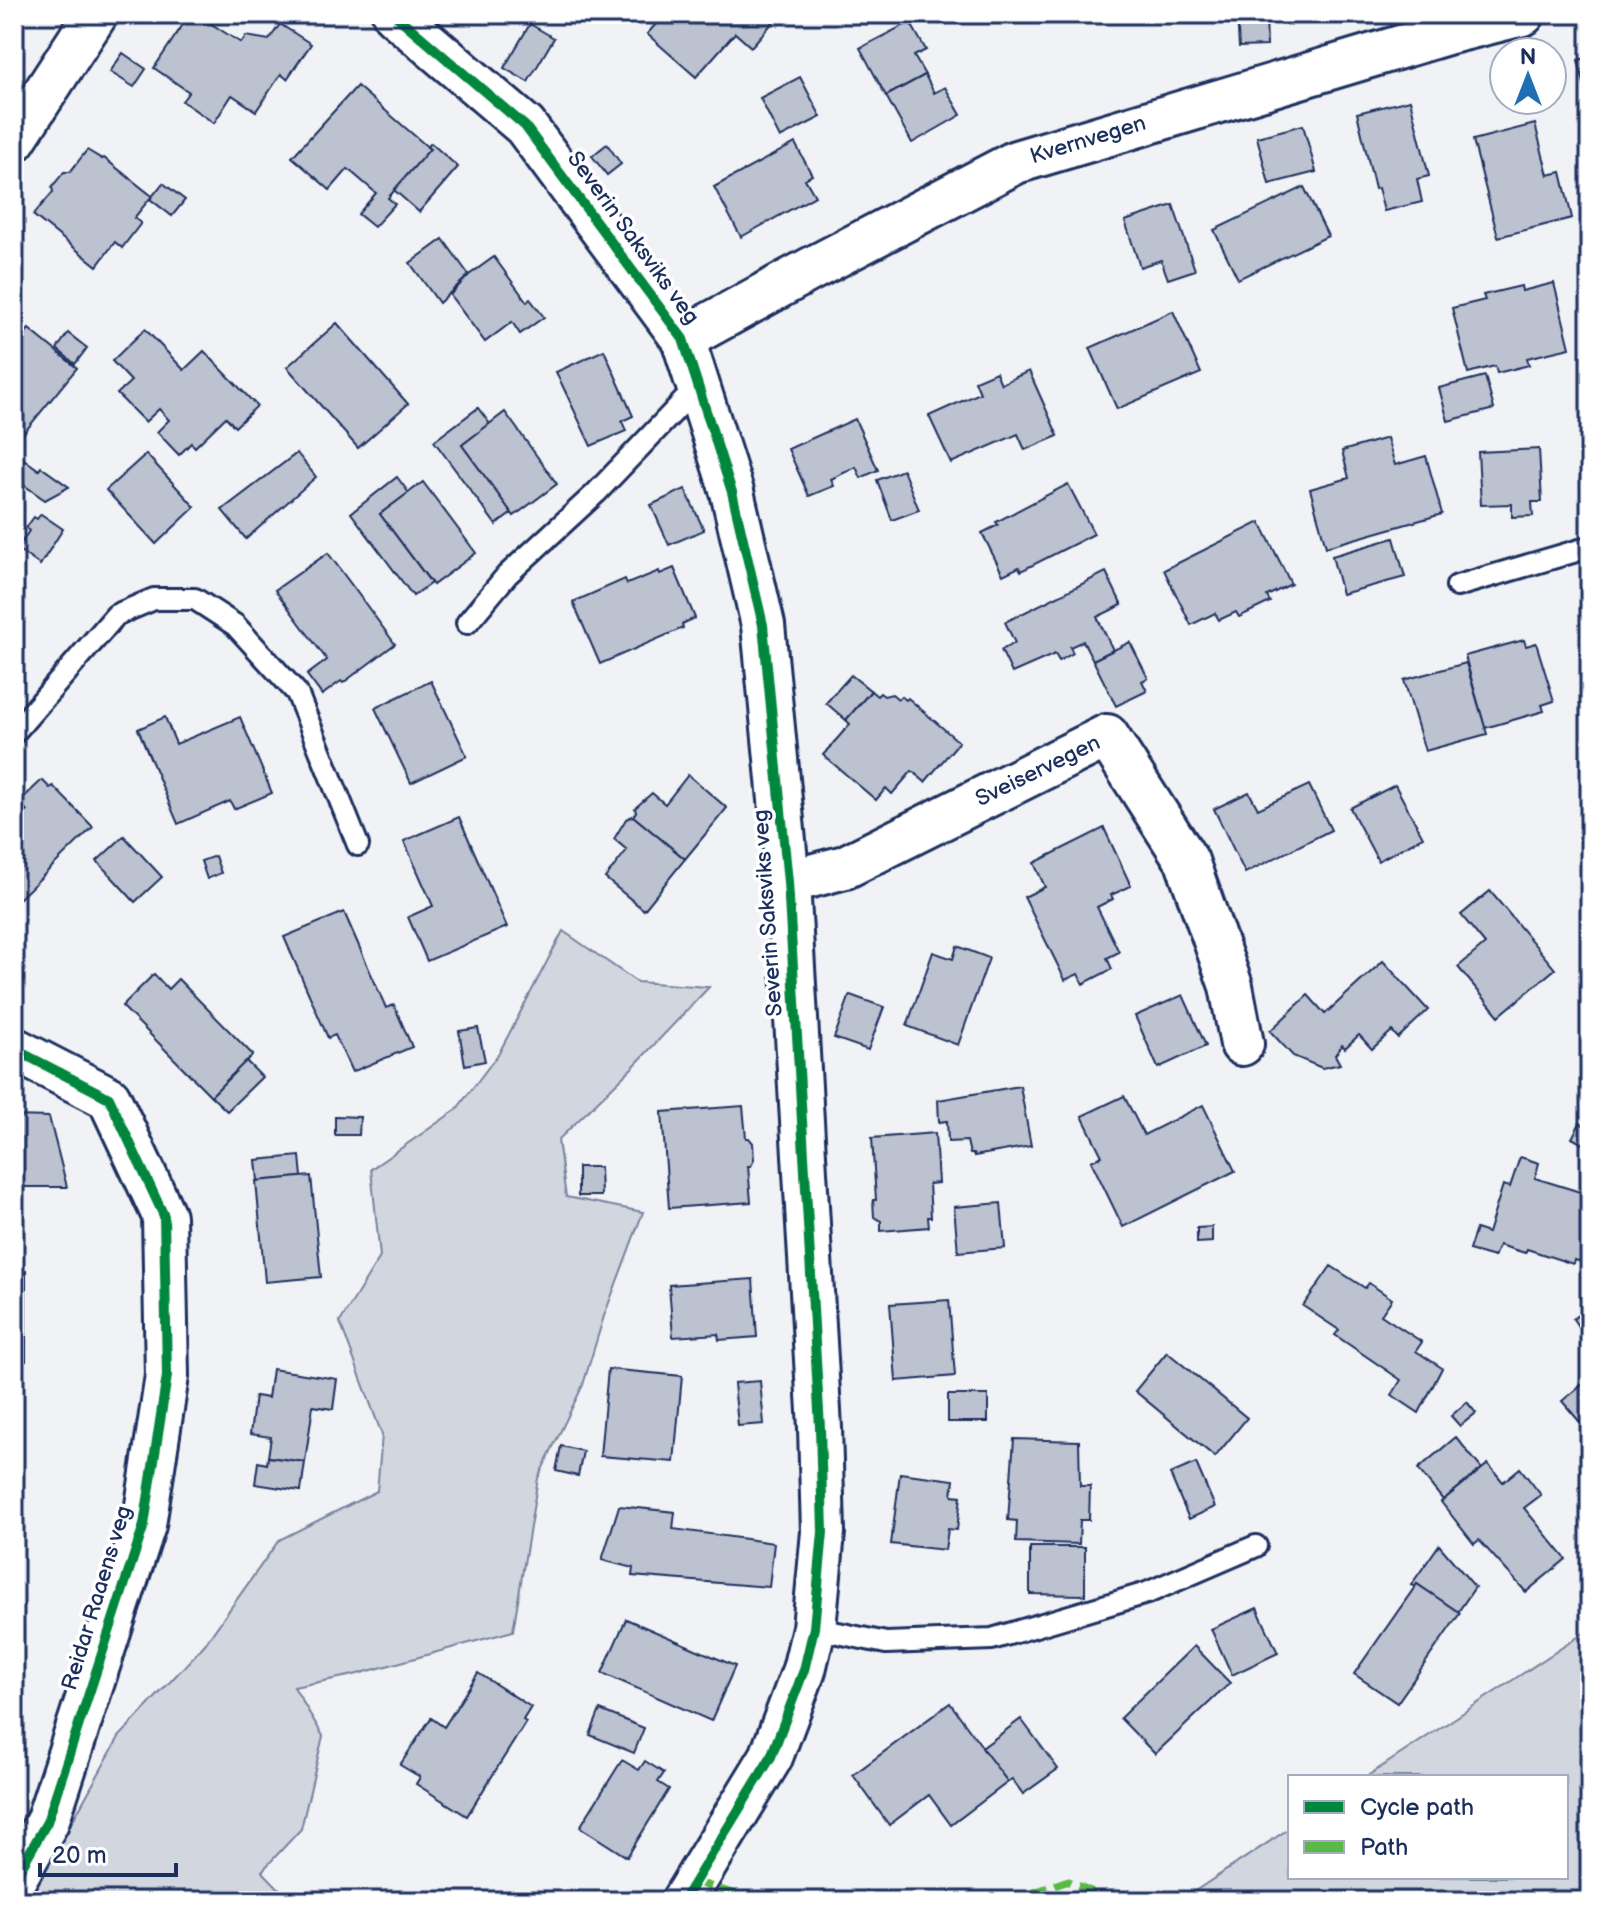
<svg xmlns="http://www.w3.org/2000/svg" width="1604" height="1915" font-family="'Balsamiq Sans',sans-serif">
<rect width="100%" height="100%" fill="#f1f2f5"/>
<filter id="ink" filterUnits="userSpaceOnUse"><feTurbulence type="fractalNoise" baseFrequency=".0125" numOctaves="2"/><feDisplacementMap in="SourceGraphic" scale="16" xChannelSelector="R" yChannelSelector="G"/><feConvolveMatrix kernelMatrix="1 2 1 2 8 2 1 2 1" color-interpolation-filters="sRGB"/></filter>
<g filter="url(#ink)">
<g fill="#d2d6df" stroke="#76829e" stroke-width="2">
<path d="M563 931 637 982 709 987 633 1067 558 1140 566 1197 643 1212 604 1316 583 1385 538 1478 513 1631 354 1675 294 1687 323 1736 301 1829 262 1871 291 1901H28L119 1737 205 1644 279 1540 377 1491 382 1435 340 1322 380 1257 371 1169 456 1110 499 1053Z"/>
<path d="M1590 1629V1901H1180L1290 1828V1877H1566V1777H1366Z"/>
</g>
<g fill="#bcc2d0" stroke="#1b2f5e" stroke-width="2">
<path d="M190 14H196L241 43 246 36 269 40 280 24 311 44 287 79 281 74 256 111 232 95 214 123 182 101 189 92 154 68Z"/>
<path d="M665 14H768L775 20 751 47 735 33 696 77 647 34Z"/>
<path d="M1237 14H1266L1267 46 1239 47Z"/>
<path d="M910 22 926 50 914 56 925 75 886 96 860 48Z"/>
<path d="M530 24 554 38 528 82 504 68Z"/>
<path d="M123 53 146 69 134 87 110 72Z"/>
<path d="M1590 57V107L1578 60Z"/>
<path d="M925 75 934 93 945 87 961 115 912 143 886 96Z"/>
<path d="M800 77 821 117 780 138 760 98Z"/>
<path d="M357 86 430 149 388 198 395 204 374 227 358 214 376 193 348 169 330 190 292 157Z"/>
<path d="M1410 100 1429 176 1417 179 1422 202 1384 211 1378 188 1375 189 1357 113Z"/>
<path d="M1535 124 1548 175 1561 172 1572 218 1498 237 1473 140Z"/>
<path d="M1303 125 1316 172 1269 184 1257 137Z"/>
<path d="M431 143 458 167 419 212 394 190 430 149 427 147Z"/>
<path d="M795 143 812 175 805 179 815 196 741 237 714 187Z"/>
<path d="M607 144 621 164 607 175 592 156Z"/>
<path d="M87 150 102 159 104 158 152 196 134 218 141 223 122 248 115 242 97 266 33 215 53 192 52 187 64 172H70Z"/>
<path d="M163 183 185 200 172 216 150 199Z"/>
<path d="M1304 187 1328 236 1238 279 1214 230Z"/>
<path d="M1173 205 1195 270 1168 279 1161 260 1140 267 1125 221Z"/>
<path d="M443 239 469 275 439 303 410 263Z"/>
<path d="M494 257 527 302 530 299 544 317 520 334 512 322 485 342 450 295 469 275Z"/>
<path d="M1554 283 1570 348 1527 358 1529 365 1497 373 1495 366 1468 373 1452 308 1485 300 1483 295 1521 286 1522 291Z"/>
<path d="M1173 311 1201 373 1117 409 1090 348Z"/>
<path d="M337 323 408 404 358 448 287 367Z"/>
<path d="M29 329 77 368 14 445V331L22 337Z"/>
<path d="M145 329 184 370 204 351 257 406 235 427 226 417 195 447 191 443 179 455 157 432 169 420 159 409 145 422 117 394 131 381 112 361Z"/>
<path d="M68 333 87 348 75 364 57 349Z"/>
<path d="M604 350 633 416 622 421 626 431 591 446 556 372Z"/>
<path d="M1029 371 1058 436 1025 450 1018 434 951 463 929 416 980 393 975 381 996 372 1001 384Z"/>
<path d="M1485 376 1494 409 1448 421 1439 388Z"/>
<path d="M478 408 490 424 462 445 512 513 496 525 434 441Z"/>
<path d="M505 412 557 484 514 516 462 445Z"/>
<path d="M855 419 878 470 861 478 856 467 831 479 834 486 809 496 788 449Z"/>
<path d="M1387 438 1395 465 1426 456 1442 514 1326 547 1310 489 1349 478 1342 451Z"/>
<path d="M1539 449 1542 502H1532L1533 516 1512 517V504L1481 505 1478 452Z"/>
<path d="M14 452 39 470 41 467 69 487 45 500 14 478Z"/>
<path d="M297 453 316 477 246 539 222 510Z"/>
<path d="M146 454 195 507 156 544 106 490Z"/>
<path d="M903 470 919 510 892 520 877 480Z"/>
<path d="M397 477 409 493 380 514 431 583 413 596 351 513Z"/>
<path d="M423 482 476 553 433 585 380 514Z"/>
<path d="M1068 484 1094 534 1021 571 1019 567 1003 575 982 533 998 525 996 522Z"/>
<path d="M685 489 704 530 669 545 651 505Z"/>
<path d="M41 514 63 529 40 565 17 549 29 531 26 528 34 517 37 519Z"/>
<path d="M1260 522 1291 584 1267 596 1270 602 1239 617 1236 612 1219 620 1215 613 1191 625 1164 570Z"/>
<path d="M1394 538 1405 577 1342 594 1332 556Z"/>
<path d="M328 553 395 644 343 683 341 681 322 695 307 675 327 660 275 590Z"/>
<path d="M674 568 695 618 682 624 683 628 600 664 573 602 625 579 627 584 659 571 660 574Z"/>
<path d="M1106 572 1122 605 1097 617 1113 650 1093 660 1083 641 1070 647 1073 653 1059 661 1055 654 1012 673 1001 650 1015 643 1005 622Z"/>
<path d="M1524 640 1526 646 1536 643 1554 701 1542 705 1544 711 1485 728 1465 656Z"/>
<path d="M1130 642 1148 678 1142 681 1147 691 1116 706 1093 660Z"/>
<path d="M1466 663 1487 734 1425 751 1404 680Z"/>
<path d="M851 675 871 691 846 720 826 703Z"/>
<path d="M431 681 467 756 411 783 375 708Z"/>
<path d="M871 691 877 696 880 693 884 696 892 694 898 699 901 696 906 700 908 698 959 742 925 782 912 771 892 794 886 788 876 800 823 755 850 724 846 720Z"/>
<path d="M165 717 176 744 240 717 272 793 234 809 230 801 178 824 138 729Z"/>
<path d="M688 775 727 808 685 859 633 816 636 812 635 808 652 793 665 804Z"/>
<path d="M42 780 50 788 53 786 93 827 14 904V823L27 811 19 802Z"/>
<path d="M1309 785 1331 830 1245 873 1214 809 1249 792 1258 809Z"/>
<path d="M1395 785 1423 837 1378 861 1350 808Z"/>
<path d="M633 816 685 859 644 910 605 878 627 850 614 839 626 819Z"/>
<path d="M459 817 507 927 427 961 408 917 433 906 404 841Z"/>
<path d="M1104 828 1131 886 1111 895 1113 899 1097 907 1119 952 1107 958 1112 969 1083 984 1078 974 1065 980 1024 897 1045 887 1034 863Z"/>
<path d="M124 836 162 877 135 902 97 861Z"/>
<path d="M215 856 221 873 207 879 201 861Z"/>
<path d="M1490 891 1555 969 1499 1016 1458 967 1485 944 1461 915Z"/>
<path d="M344 912 386 1008 394 1005 412 1047 352 1072 335 1035 328 1038 284 937Z"/>
<path d="M957 946 989 958 958 1045 907 1026 933 952 953 959Z"/>
<path d="M1383 961 1428 1010 1398 1038 1392 1031 1372 1049 1359 1035 1345 1048 1342 1045 1335 1055 1340 1064 1322 1068 1293 1056 1270 1031 1308 995 1325 1014Z"/>
<path d="M154 974 168 989 178 979 253 1055 211 1096 122 1006Z"/>
<path d="M850 995 884 1007 868 1050 834 1038Z"/>
<path d="M1183 995 1206 1046 1158 1068 1135 1016Z"/>
<path d="M478 1028 485 1061 465 1065 459 1031Z"/>
<path d="M246 1061 262 1077 227 1111 211 1096Z"/>
<path d="M1020 1086 1031 1146 974 1156V1154H970L967 1141 948 1142 947 1121 939 1122 938 1100Z"/>
<path d="M1124 1096 1144 1135 1203 1105 1235 1171 1123 1227 1091 1161 1102 1156 1082 1116Z"/>
<path d="M743 1106 746 1138H749L753 1143 754 1160 751 1166H748L751 1202 669 1208 662 1112Z"/>
<path d="M14 1116 49 1117 67 1187H18V1176H14Z"/>
<path d="M335 1116 360 1117 359 1135H335Z"/>
<path d="M1580 1123 1590 1129 1583 1144 1572 1138Z"/>
<path d="M935 1133 938 1183 929 1184 931 1217H928L929 1227 881 1231V1221L874 1217 873 1200H876L872 1138Z"/>
<path d="M300 1156 302 1177 258 1181 256 1160Z"/>
<path d="M1520 1157 1539 1163 1535 1178 1590 1195V1252L1586 1263 1574 1260 1573 1264 1527 1249 1525 1253 1499 1245 1494 1257 1469 1250 1476 1229 1488 1233 1503 1185 1510 1187Z"/>
<path d="M578 1167H600L601 1196H578Z"/>
<path d="M311 1176 321 1277 265 1282 256 1181Z"/>
<path d="M1001 1203 1005 1248 958 1252 954 1207Z"/>
<path d="M1212 1227V1242L1197 1243V1228Z"/>
<path d="M1331 1266 1365 1288 1369 1283 1392 1299 1381 1315 1422 1342 1416 1351 1442 1368 1419 1413 1392 1395 1401 1380 1335 1335 1339 1330 1303 1306Z"/>
<rect x="14" y="1271" width="12" height="90"/>
<path d="M753 1279 757 1337 719 1340 718 1334 673 1337 669 1285Z"/>
<path d="M949 1300 955 1376 896 1381 890 1304Z"/>
<path d="M1590 1306V1343L1573 1319Z"/>
<path d="M1167 1352 1247 1418 1215 1457 1135 1391Z"/>
<path d="M272 1369 337 1379 333 1409 313 1406 305 1462 268 1457 271 1437 250 1434 255 1396 268 1398Z"/>
<path d="M608 1369 682 1376 674 1462 600 1456Z"/>
<path d="M1590 1377V1434L1562 1401Z"/>
<path d="M760 1381 764 1424 738 1426 734 1383Z"/>
<path d="M14 1382H21L20 1429 14 1428Z"/>
<rect x="948" y="1395" width="40" height="27"/>
<path d="M1467 1402 1476 1413 1460 1426 1451 1416Z"/>
<path d="M1456 1437 1482 1469 1443 1500 1418 1469Z"/>
<path d="M1014 1439 1079 1441 1080 1486H1090L1089 1520H1080L1079 1544 1016 1542 1017 1521 1008 1520Z"/>
<path d="M561 1446 583 1451 578 1476 556 1471Z"/>
<path d="M268 1457 305 1462 301 1491 255 1484 258 1462 267 1464Z"/>
<path d="M1196 1463 1215 1507 1189 1519 1170 1474Z"/>
<path d="M1488 1464 1503 1482 1520 1468 1541 1495 1524 1508 1566 1559 1526 1592 1479 1540 1474 1544 1441 1502Z"/>
<path d="M900 1473 954 1480 952 1495 961 1496 957 1530 948 1529 945 1550 891 1544Z"/>
<path d="M619 1506 675 1512 673 1529 774 1543 769 1587 632 1576 633 1568 602 1560Z"/>
<path d="M1439 1545 1475 1587 1458 1612 1417 1584 1415 1587 1411 1585Z"/>
<path d="M1030 1547H1085V1595L1030 1594Z"/>
<path d="M1417 1584 1460 1613 1397 1703 1354 1674Z"/>
<path d="M1257 1608 1278 1653 1232 1675 1211 1629Z"/>
<path d="M626 1619 735 1666 711 1721 602 1673Z"/>
<path d="M1194 1646 1230 1683 1155 1754 1120 1718Z"/>
<path d="M478 1673 531 1707 523 1720 526 1722 467 1816 416 1784 420 1777 400 1765 431 1718 444 1727Z"/>
<path d="M950 1703 1008 1782 951 1825 929 1795 889 1825 853 1775Z"/>
<path d="M600 1710 644 1728 634 1753 590 1735Z"/>
<path d="M1021 1719 1058 1769 1023 1794 1012 1779 1008 1782 982 1748Z"/>
<path d="M622 1760 639 1770 645 1761 664 1773 658 1782 669 1789 627 1857 580 1827Z"/>
</g>
<g fill="none" stroke-linecap="round" stroke-linejoin="round">
<defs>
<g id="lane">
<path d="M1457 586 1590 547"/>
<path d="M467 623 507 575 596 493 698 386"/>
<path d="M14 733 116 615 154 599H195L235 625 297 693 358 845"/>
<path d="M814 1628 886 1643 992 1639 1147 1593 1256 1546"/>
</g>
<g id="street">
<path d="M394 14 525 126 683 339 732 492 763 625 788 882 820 1428 823 1532 814 1628 804 1670 771 1757 683 1901"/>
<path d="M14 140 96 14"/>
<path d="M683 339 811 269 1016 162 1447 33 1523 14"/>
<path d="M788 882 845 867 1107 736 1187 861 1231 986 1242 1044"/>
<path d="M14 1049 109 1098 164 1216 167 1376 144 1525 47 1822 14 1880"/>
</g>
</defs>
<use href="#lane" stroke="#1b2f5e" stroke-width="26"/>
<use href="#street" stroke="#1b2f5e" stroke-width="48"/>
<use href="#lane" stroke="#fff" stroke-width="20"/>
<use href="#street" stroke="#fff" stroke-width="42"/>
<g stroke="#58b947" stroke-width="8" stroke-dasharray="16 8" stroke-linecap="butt">
<path d="M696 1882 756 1901"/>
<path d="M1010 1901 1067 1881 1112 1901"/>
<path d="M1244 1901H1252"/>
</g>
<defs>
<g id="cycleway">
<path d="M394 14 525 126 683 339 732 492 763 625 788 882 820 1428 823 1532 814 1628 804 1670 771 1757 683 1901"/>
<path d="M14 1049 109 1098 164 1216 167 1376 144 1525 47 1822 14 1880"/>
</g>
</defs>
<use href="#cycleway" stroke="#fff" stroke-width="15"/>
<use href="#cycleway" stroke="#00873e" stroke-width="10"/>
</g>
</g>
<g text-anchor="middle" dominant-baseline="central" stroke-width="7" stroke-linejoin="round" paint-order="stroke">
<g font-size="22" fill="#1b2f5e" stroke="#fff">
<text transform="translate(1088 140) rotate(-17)">Kvernvegen</text>
<text transform="translate(633 238) rotate(54)">Severin Saksviks veg</text>
<text transform="translate(1038 771) rotate(-26)">Sveiservegen</text>
<text transform="translate(768 913) rotate(-94)">Severin Saksviks veg</text>
<text transform="translate(97 1598) rotate(-73)">Reidar Raaens veg</text>
</g>
</g>
<rect width="1604" height="1915" fill="none" stroke="#fff" stroke-width="48"/>
<rect x="24" y="24" width="1556" height="1867" fill="none" stroke="#1b2f5e" stroke-width="3" filter="url(#ink)"/>
<rect x="1288" y="1775" width="280" height="104" fill="#ffffff" stroke="#a4acbf" stroke-width="2"/>
<rect x="1304" y="1801" width="40" height="12" fill="#00873e" stroke="#a4acbf" stroke-width="2"/>
<text x="1360" y="1815" font-size="24" fill="#1b2f5e">Cycle path</text>
<rect x="1304" y="1841" width="40" height="12" fill="#58b947" stroke="#a4acbf" stroke-width="2"/>
<text x="1360" y="1855" font-size="24" fill="#1b2f5e">Path</text>
<g transform="translate(1528 76)"><circle r="38" fill="#ffffff" stroke="#a4acbf" stroke-width="2"/>
<path d="M0-6L14 30L0 20L-14 30Z" fill="#1f6fb2"/>
<text y="-12" font-size="22" font-weight="bold" text-anchor="middle" fill="#1b2f5e">N</text>
</g>
<path d="M40 1863v12h136v-12" fill="none" stroke="#1b2f5e" stroke-width="4"/>
<text x="52" y="1863" font-size="24" fill="#1b2f5e" stroke="#ffffff" stroke-width="6" paint-order="stroke">20 m</text>
</svg>
